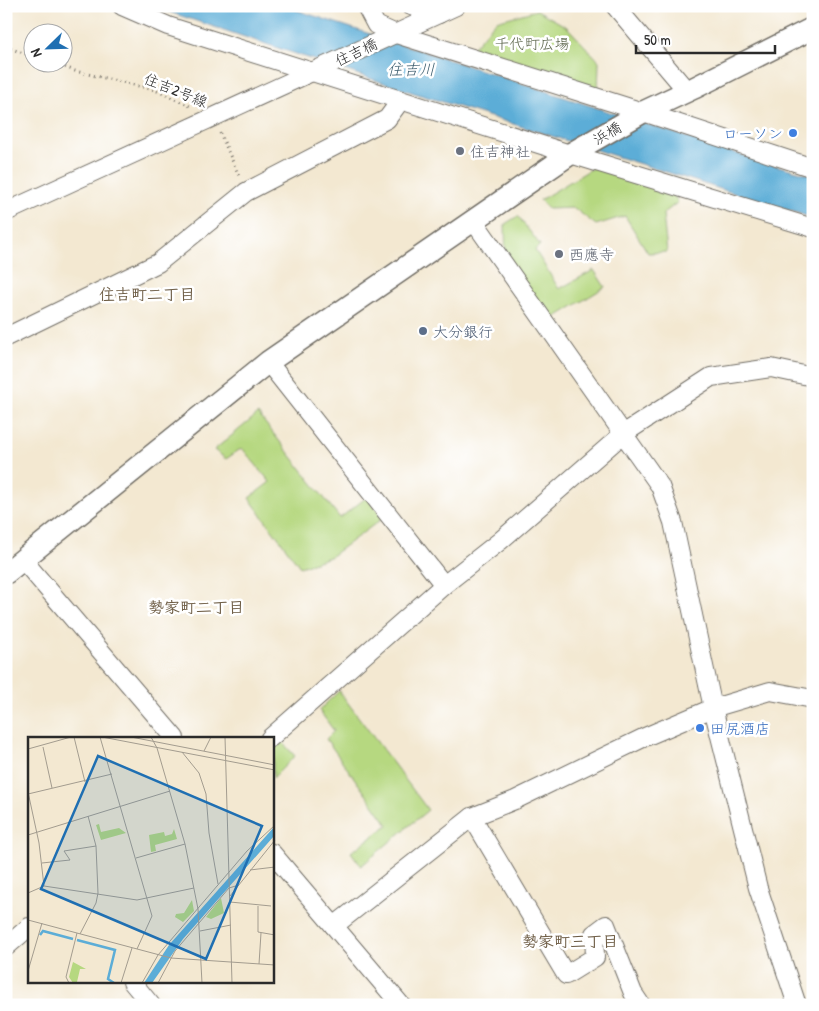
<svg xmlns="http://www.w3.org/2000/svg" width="819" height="1011" font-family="'Patrick Hand','Klee One',sans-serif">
<rect width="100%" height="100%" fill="#fff"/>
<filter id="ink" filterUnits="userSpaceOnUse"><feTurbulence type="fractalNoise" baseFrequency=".02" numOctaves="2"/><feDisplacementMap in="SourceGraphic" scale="10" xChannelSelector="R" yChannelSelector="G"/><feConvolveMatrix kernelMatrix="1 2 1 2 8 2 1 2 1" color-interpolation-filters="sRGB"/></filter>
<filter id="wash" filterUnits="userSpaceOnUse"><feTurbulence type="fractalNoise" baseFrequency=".0096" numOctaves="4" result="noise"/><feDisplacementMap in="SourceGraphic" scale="20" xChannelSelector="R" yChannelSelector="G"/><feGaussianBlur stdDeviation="1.12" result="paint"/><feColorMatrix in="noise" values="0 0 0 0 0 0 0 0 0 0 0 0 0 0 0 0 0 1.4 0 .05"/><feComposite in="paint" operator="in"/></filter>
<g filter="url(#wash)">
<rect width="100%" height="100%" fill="#f3e8d1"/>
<g fill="#b6d880" stroke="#708256">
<path d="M537 10 567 27 599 61 598 94 467 54 496 21Z"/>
<path d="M596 166 671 190 678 202 663 214 667 252 648 253 625 216 596 225 574 208 548 209 540 200Z"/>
<path d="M518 216 540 245 535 250 559 289 594 270 605 287 551 320 506 265 505 224Z"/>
<path d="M258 414 340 518 367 497 383 518 330 557 300 567 249 498 270 482 242 448 226 459 214 450Z"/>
<path d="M339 691 428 810 361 866 351 852 388 825 326 739 334 731 319 710Z"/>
<path d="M282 742 295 756 273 778V750Z"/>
</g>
<path fill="#5cadd7" stroke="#446c81" d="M151 6H284L766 163 813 175V218L408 91Z"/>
</g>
<g filter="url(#ink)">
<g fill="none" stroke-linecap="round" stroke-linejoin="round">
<defs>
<g id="minor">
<path d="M122 6 168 26 570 154 813 228"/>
<path d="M366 6 376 25 396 34 643 112 813 168"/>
<path d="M411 6 439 14"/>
<path d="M615 6 687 91"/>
<path d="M6 212 456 6"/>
<path d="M473 220 660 486 673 522 713 708 758 888 796 1002 798 1005"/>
<path d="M6 337 158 263 246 192 387 119 401 100"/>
<path d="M268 362 444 585"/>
<path d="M23 560 175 738"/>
<path d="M270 738 444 585 500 541 623 434 711 377 771 368 813 377"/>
<path d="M472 817 566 975 595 957 594 934 606 925 633 993 641 1005"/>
<path d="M272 853 401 1005"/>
<path d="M334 926 472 817 515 800 645 737 713 708 770 691 813 699"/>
<path d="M6 947 29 927"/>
<path d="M132 982 151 1005"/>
</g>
<path id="tertiary" d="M6 573 268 362 570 154 643 112 694 88 813 28"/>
</defs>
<use href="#minor" stroke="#716d65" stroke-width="20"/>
<use href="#tertiary" stroke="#716d65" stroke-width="24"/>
<g stroke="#716d65" stroke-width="3" stroke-dasharray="1 4" stroke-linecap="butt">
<path d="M6 47 32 56"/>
<path d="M51 62 75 71 155 90 192 107"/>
<path d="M220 133 239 176"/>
</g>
<use href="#minor" stroke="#fff" stroke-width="18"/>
<use href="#tertiary" stroke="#fff" stroke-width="21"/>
</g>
</g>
<g fill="#3f7fe0" stroke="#fff" stroke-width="2">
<circle cx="793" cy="133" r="5"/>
<circle cx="700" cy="728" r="5"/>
</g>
<g fill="#6b7280" stroke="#fff" stroke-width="2">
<circle cx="460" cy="151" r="5"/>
<circle cx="559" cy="254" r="5"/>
</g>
<circle fill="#5c6f8a" stroke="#fff" stroke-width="2" cx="423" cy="331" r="5"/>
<g text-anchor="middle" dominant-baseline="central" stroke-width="5" stroke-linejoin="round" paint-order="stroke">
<g font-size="15" fill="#555f44" stroke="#fff">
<text x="532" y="43">千代町広場</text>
</g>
<g font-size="15" fill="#2b2b2b" stroke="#fff">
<text transform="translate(356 52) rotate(-25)">住吉橋</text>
<text transform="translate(176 90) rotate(22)">住吉2号線</text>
<text transform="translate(607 133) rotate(-30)">浜橋</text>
</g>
<g font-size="15" fill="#366cbe" stroke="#fff" text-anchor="end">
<text x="783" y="133">ローソン</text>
<text x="710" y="728" text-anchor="start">田尻酒店</text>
</g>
<g font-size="15" fill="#5b616d" stroke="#fff" text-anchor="start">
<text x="470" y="151">住吉神社</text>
<text x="569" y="254">西應寺</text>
</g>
<g font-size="15" fill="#4e5e75" stroke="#fff" text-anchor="start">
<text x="433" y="331">大分銀行</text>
</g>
<g font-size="16" font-style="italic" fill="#3f5f70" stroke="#fff">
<text x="411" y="69">住吉川</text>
</g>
<g font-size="16" font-weight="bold" fill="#6d5c44" stroke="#fff">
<text x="147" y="294">住吉町二丁目</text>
<text x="196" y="607">勢家町二丁目</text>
<text x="570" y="941">勢家町三丁目</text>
</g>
</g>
<g transform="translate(28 737)">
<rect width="246" height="246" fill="#f3e8d1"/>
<path d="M71 87 73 95 91 91 98 96 73 103 68 88ZM146 92 149 102 127 108 128 114 123 115 121 98 136 95 137 99 144 97ZM193 161 196 176 183 182 178 180ZM164 163 166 174 155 185 147 180 148 177 156 176ZM45 225 58 232H52L49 245 52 246H45L41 240Z" fill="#b6d880"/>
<path d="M246 90V99L155 202 124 246H116L141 208Z" fill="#5cadd7"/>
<path fill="none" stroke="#5cadd7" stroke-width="2.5" d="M12 198 15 194 45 202M49 203 87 213 80 242 86 246"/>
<path fill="none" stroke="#a39c8f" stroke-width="1" d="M46 0 57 45M72 0 124 179 109 212M74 0 247 33M103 0 247 28M123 0 129 11 157 107 170 172 174 246M197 0 204 246M15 10 24 51M0 12 43 0M176 14 183 0M154 15 171 36 178 57 181 96 190 147M0 55 11 106 16 149M0 57 84 37M0 98 142 54M108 121 157 107M14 126 42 123 36 114 68 109M222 133 247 130M0 156 16 149 109 163 166 151M202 159 247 103M202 165 243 169M230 169V195L247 198M0 183 143 221 247 228M172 194 203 188M52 197 68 166 70 156 68 109 60 79M231 227 233 196M0 234 14 186M41 246 38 240 49 196M93 246 104 211M114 246 130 218 219 114 247 88M130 246 147 214 201 151 211 148"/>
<path fill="#1f6fb2" fill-opacity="0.15" stroke="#1f6fb2" stroke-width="2.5" d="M70 19 234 89 178 222 13 152Z"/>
<rect width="246" height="246" fill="none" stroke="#2b2b2b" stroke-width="2.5"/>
</g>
<rect width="819" height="1011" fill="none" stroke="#fff" stroke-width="25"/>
<g transform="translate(48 48) rotate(247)"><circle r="24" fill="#ffffff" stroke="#aaaaaa"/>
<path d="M0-4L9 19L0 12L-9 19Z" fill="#1f6fb2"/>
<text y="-8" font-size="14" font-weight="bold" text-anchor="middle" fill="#2b2b2b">N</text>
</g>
<path d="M636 45v8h139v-8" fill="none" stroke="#2b2b2b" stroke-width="2.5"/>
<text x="644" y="45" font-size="15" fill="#2b2b2b" stroke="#ffffff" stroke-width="4" paint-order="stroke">50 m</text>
</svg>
